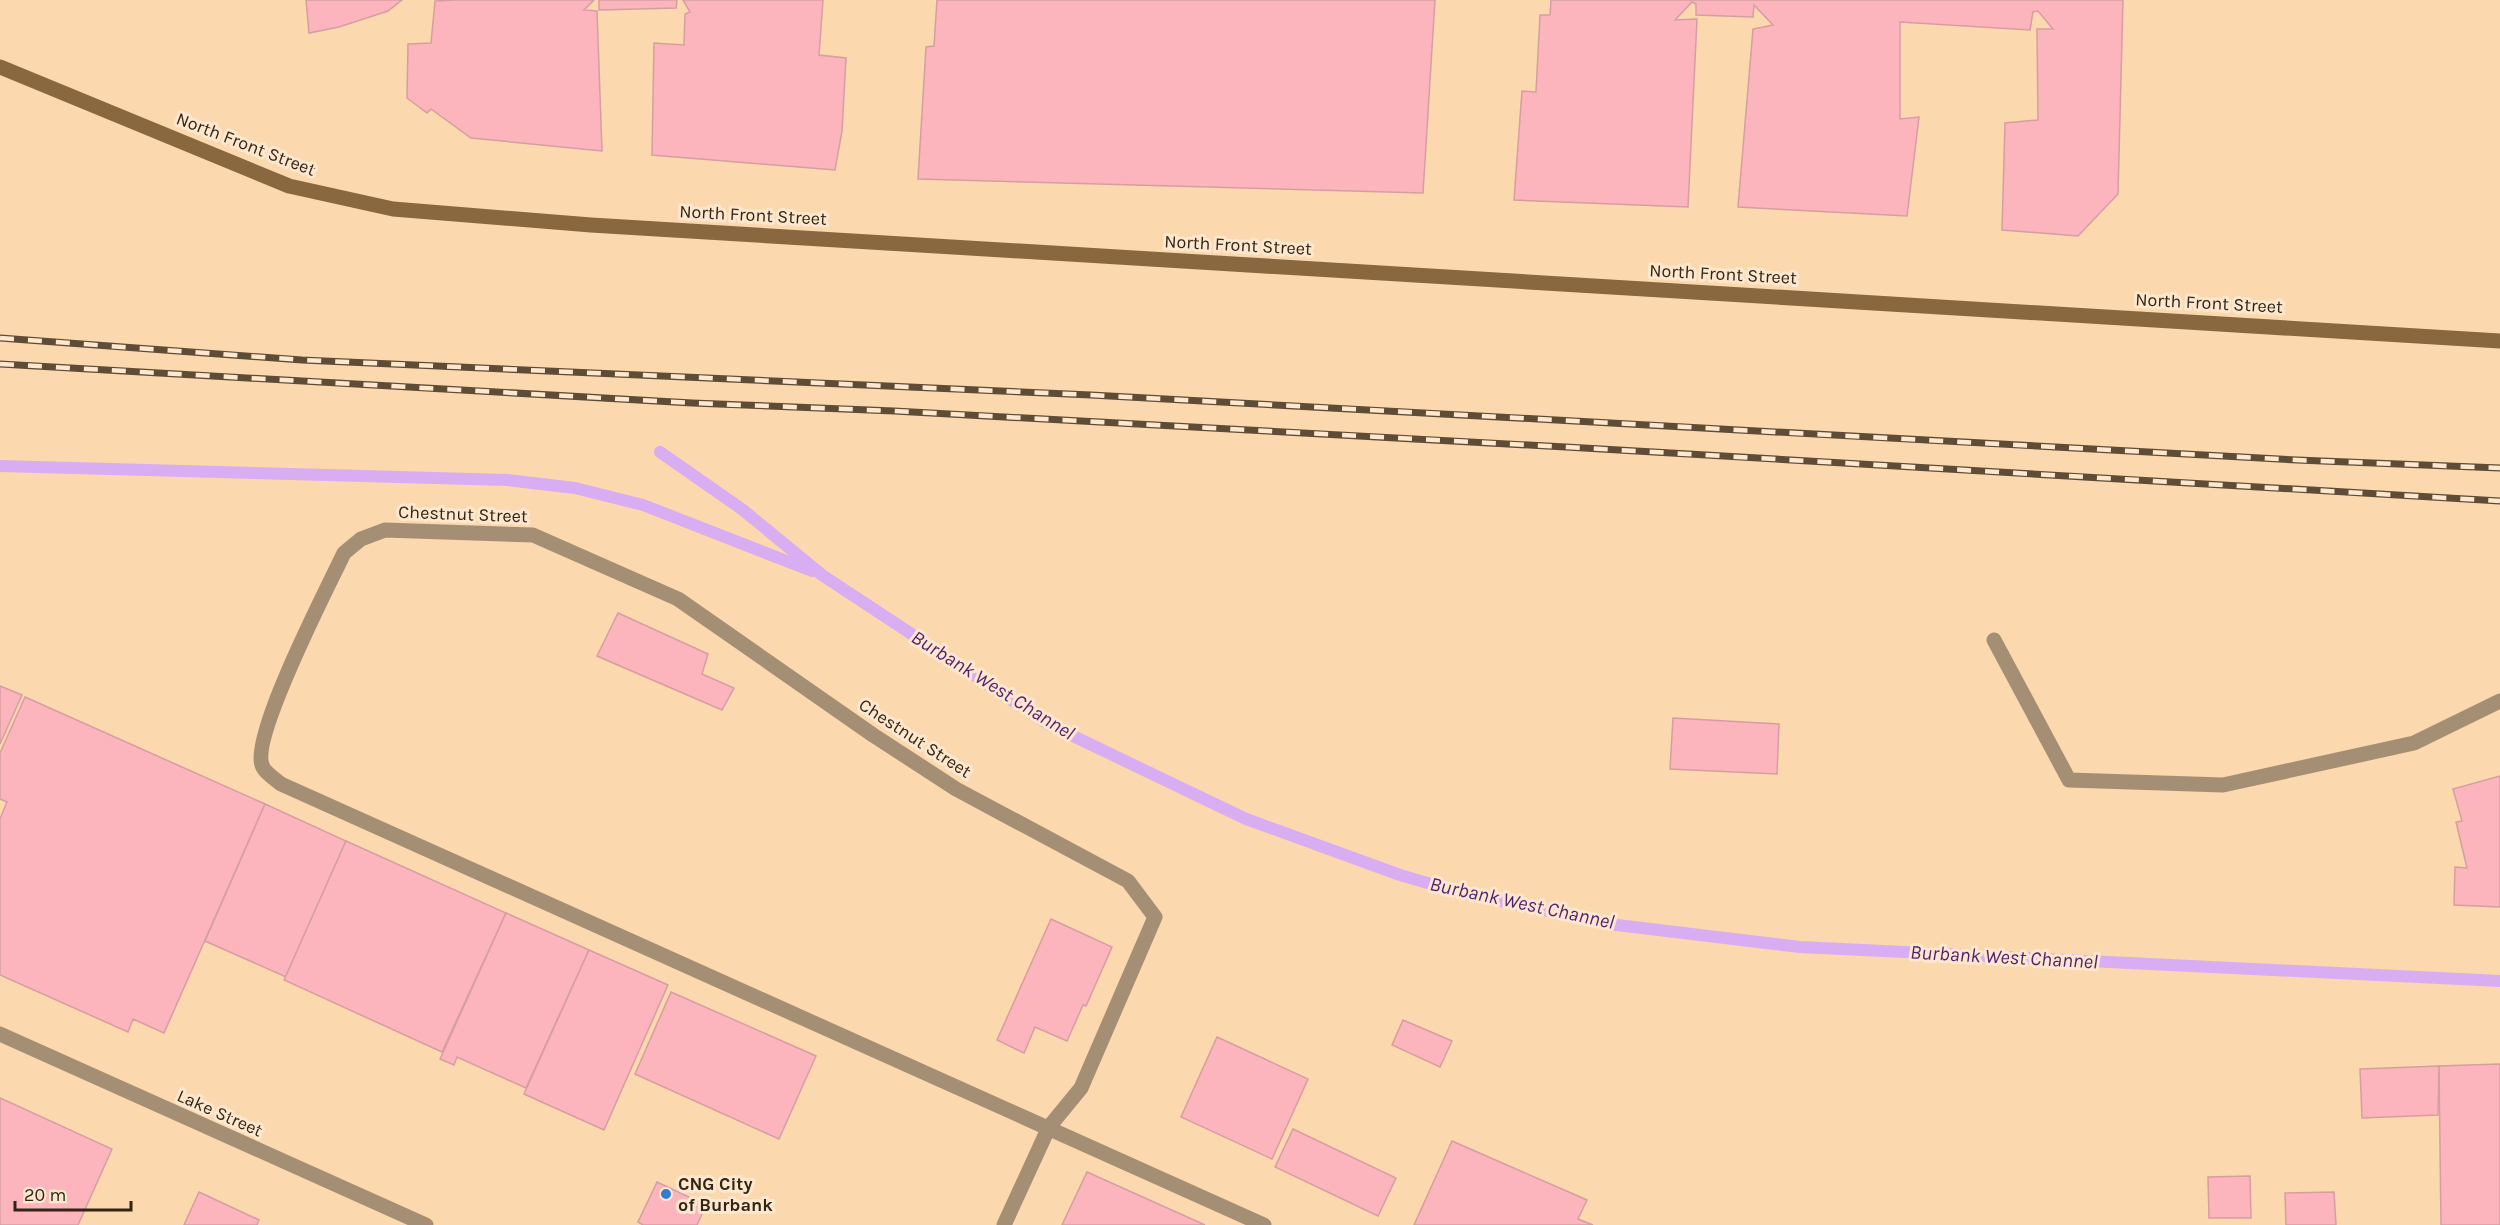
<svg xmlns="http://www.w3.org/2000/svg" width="2500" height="1225" font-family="Karla,sans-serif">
<rect width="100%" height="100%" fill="#fbd8ae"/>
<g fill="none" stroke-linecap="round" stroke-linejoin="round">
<g stroke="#d8adf2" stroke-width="12">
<path d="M660 452 743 510 822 575 1048 724 1246 819 1400 875 1462 893 1617 925 1800 947 2500 981"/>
<path d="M0 466 507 480 575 488 643 505 812 571"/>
</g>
</g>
<g fill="#fcb5bc" stroke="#d69ea3" stroke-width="1.5">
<path d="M306 0H402L388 11 339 27 309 33Z"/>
<path d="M457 0H594L584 10 597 11 602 151 471 138 431 109 427 113 407 98 408 44 431 43 435 1Z"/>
<path d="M599 0H677L676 8 599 10Z"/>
<path d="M683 0H823L819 55 846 58 842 131 835 170 652 155 654 43 684 45 685 14 690 12Z"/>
<path d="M937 0H1435L1423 193 918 179 926 47 934 46Z"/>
<path d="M1551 0H2123L2118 194 2078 236 2002 230 2005 123 2038 120 2037 29H2053L2038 11 2033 12 2030 30 1900 22V119L1919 117 1907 216 1738 207 1753 29 1773 25 1754 5 1753 17 1696 15V4L1692 2 1675 20 1697 19 1688 207 1514 200 1522 91 1536 92 1540 15H1550Z"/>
<path d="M618 613 708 654 702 674 734 688 722 710 597 656Z"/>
<path d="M0 686 22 695 0 744Z"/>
<path d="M25 697 265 804 164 1033 133 1019 128 1032 0 975V819L7 802 0 799V753Z"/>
<path d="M1673 718 1779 724 1777 774 1670 769Z"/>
<path d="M2500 776V907L2454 905 2455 867 2467 868 2456 822 2462 821 2453 789Z"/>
<path d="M265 804 346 841 286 977 205 941Z"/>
<path d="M346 841 506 913 442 1052 284 980Z"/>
<path d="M506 913 589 950 526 1088 457 1057 454 1065 440 1059Z"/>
<path d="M1051 919 1112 947 1086 1006 1083 1005 1067 1041 1035 1027 1024 1053 997 1040Z"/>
<path d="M589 950 668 985 604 1130 524 1094Z"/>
<path d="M671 992 816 1056 779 1139 635 1074Z"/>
<path d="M1403 1020 1452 1041 1440 1067 1392 1045Z"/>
<path d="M1217 1037 1308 1079 1272 1159 1181 1117Z"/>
<path d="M2500 1064V1225H2441L2439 1066Z"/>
<path d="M2439 1066 2438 1115 2362 1118 2360 1069Z"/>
<path d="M0 1098 112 1149 78 1225H0Z"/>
<path d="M1293 1129 1396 1178 1378 1216 1275 1167Z"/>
<path d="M1452 1141 1587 1200 1578 1219 1593 1225H1414Z"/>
<path d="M1087 1172 1205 1225H1062Z"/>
<path d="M2250 1176 2251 1218H2209L2208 1177Z"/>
<path d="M657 1182 706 1205 697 1225H643L638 1222Z"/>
<path d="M199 1192 259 1220 257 1225H184Z"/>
<path d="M2334 1192 2336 1225H2286L2285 1193Z"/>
</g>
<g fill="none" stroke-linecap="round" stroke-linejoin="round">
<g stroke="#a58f74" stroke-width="15">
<path d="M1994 640 2069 780 2223 785 2414 743 2500 701"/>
<path d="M1049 1127 1081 1088 1155 917 1128 881 956 789 873 735 678 599 533 535 385 530 361 539 344 553C328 587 251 735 262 765 264 772 275 779 281 784L1264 1225"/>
</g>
<g stroke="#a58f74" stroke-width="15">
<path d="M0 1034 426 1225"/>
<path d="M1004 1225 1049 1127"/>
</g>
<path stroke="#89683f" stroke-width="15" d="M0 67 289 186 393 209 591 225 2500 341"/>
<defs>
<g id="rail">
<path d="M0 338 302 360 1091 395 2297 460 2500 468"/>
<path d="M0 364 692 403 894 411 1584 448 2500 501"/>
</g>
</defs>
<use href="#rail" stroke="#5e4c36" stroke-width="7"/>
<use href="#rail" stroke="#fde8cf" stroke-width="4.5" stroke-dasharray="14" stroke-linecap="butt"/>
</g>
<circle fill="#317dce" stroke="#fde8cf" stroke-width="2" cx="666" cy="1194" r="6"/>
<g text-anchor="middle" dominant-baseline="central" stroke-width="6" stroke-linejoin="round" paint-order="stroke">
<g font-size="18" fill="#322514" stroke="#fde8cf">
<text transform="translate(246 144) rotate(21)">North Front Street</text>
<text transform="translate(753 215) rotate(3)">North Front Street</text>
<text transform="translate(1238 245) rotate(3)">North Front Street</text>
<text transform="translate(1723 274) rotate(3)">North Front Street</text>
<text transform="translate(2209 303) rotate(3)">North Front Street</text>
<text transform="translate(463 514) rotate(2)">Chestnut Street</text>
<text transform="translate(915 738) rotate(33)">Chestnut Street</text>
<text transform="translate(220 1113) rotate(24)">Lake Street</text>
</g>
<g font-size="18" font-weight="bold" fill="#322514" stroke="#fde8cf" text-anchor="start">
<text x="678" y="1184">CNG City<tspan x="678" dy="21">of Burbank</tspan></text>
</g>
<g font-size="20" font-style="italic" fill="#541f6e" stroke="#fde8cf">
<text transform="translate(993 685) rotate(32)">Burbank West Channel</text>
<text transform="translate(1522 903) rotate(12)">Burbank West Channel</text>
<text transform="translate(2004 957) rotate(3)">Burbank West Channel</text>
</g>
</g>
<path d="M15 1201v9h116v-9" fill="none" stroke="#322514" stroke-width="3"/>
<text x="24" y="1201" font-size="18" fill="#322514" stroke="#fde8cf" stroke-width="4.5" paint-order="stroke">20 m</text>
</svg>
